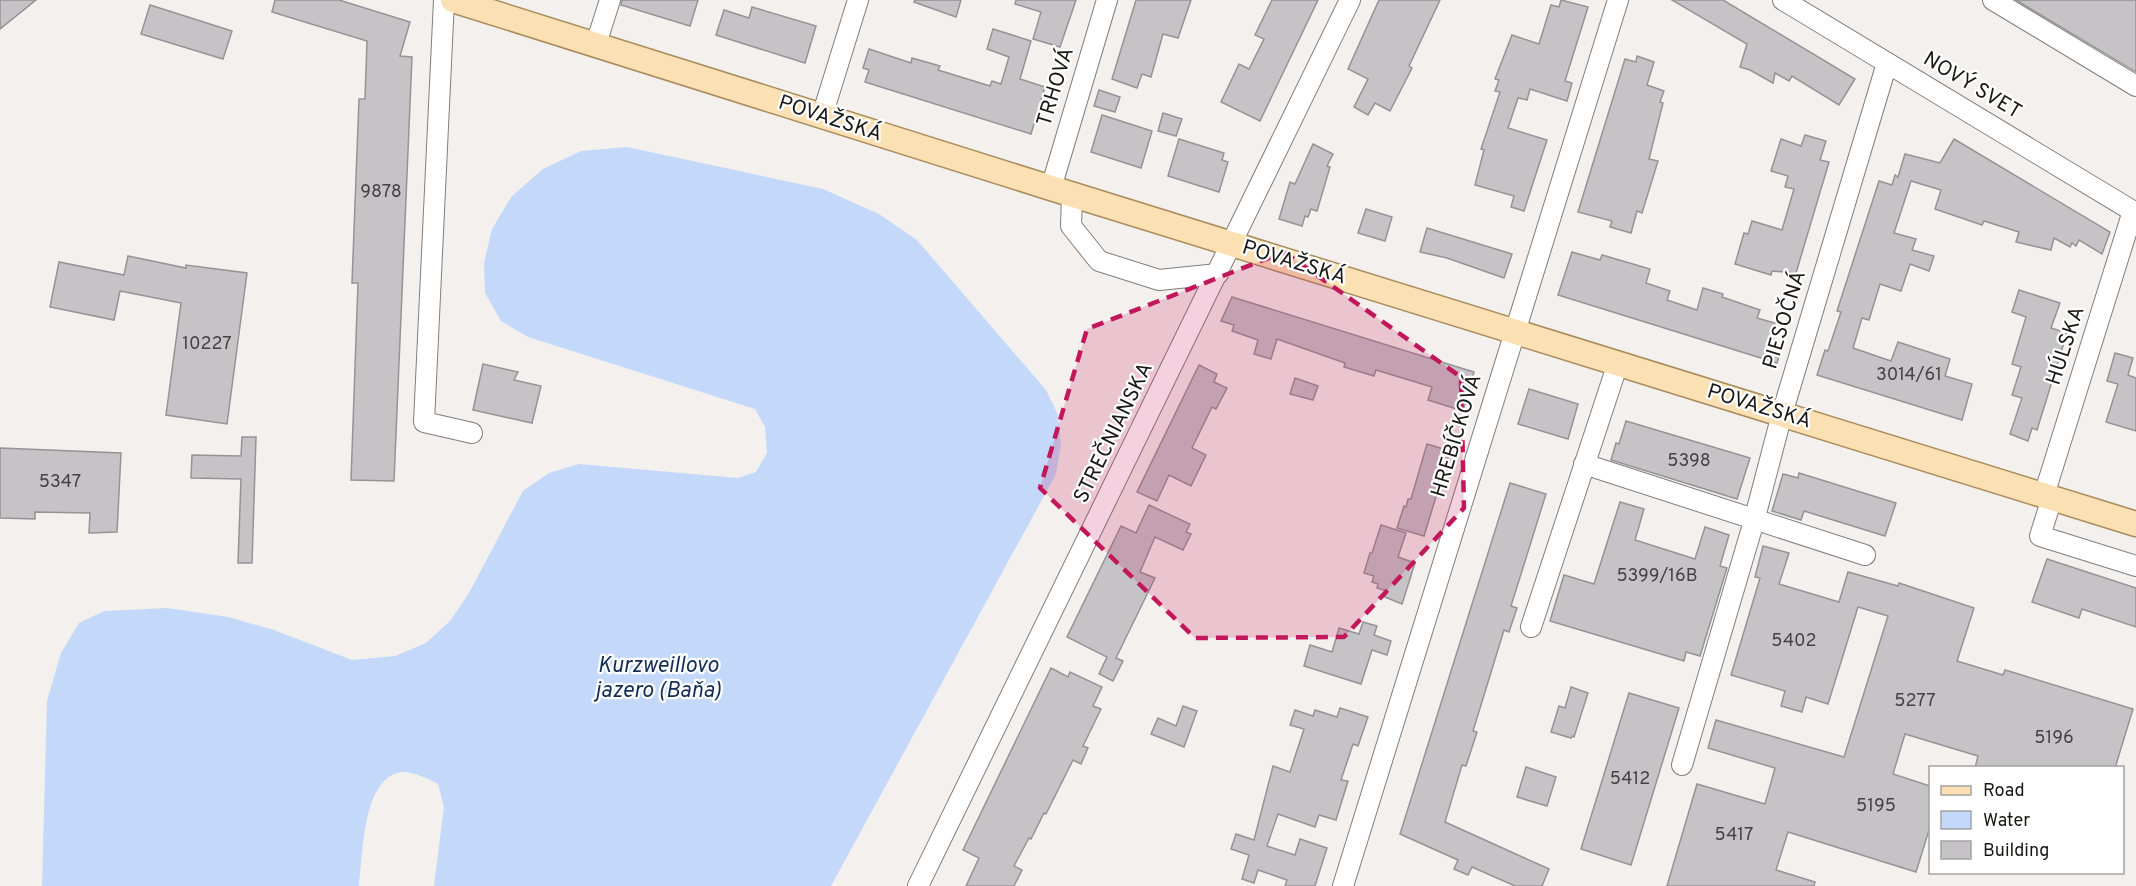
<svg xmlns="http://www.w3.org/2000/svg" width="2136" height="886" font-family="Overpass,sans-serif">
<rect width="100%" height="100%" fill="#f4f0ee"/>
<path fill="#c4d9f9" d="M627 147 823 189 879 214 917 240 1046 390 1058 415 1061 444 1056 474 831 886H434L444 807 438 784C428 779 415 772 403 772 362 775 363 856 359 886H42L47 701 61 653 79 623 104 611 167 608 228 617 274 630 352 660 395 656 426 643 450 621 469 593 523 491 549 473 579 464 738 478 756 472 767 453 765 427 755 409 528 337 501 321 485 293 484 263 492 229 512 196 543 169 581 151Z"/>
<g fill="#c5c3c6" stroke="#959396" stroke-width="1.5">
<path d="M0 0H36L0 29Z"/>
<path d="M275 0H339L410 22 400 56 412 57 394 481 351 480 358 283H352L359 99H365L367 41 272 12Z"/>
<path d="M622 0H698L690 26 621 5Z"/>
<path d="M915 0H961L956 17 914 2Z"/>
<path d="M1016 0H1076L1060 47 1033 39 1041 12 1015 4Z"/>
<path d="M1136 0H1191L1178 38 1163 34 1151 77 1142 74 1137 88 1112 79Z"/>
<path d="M1272 0H1318L1260 121 1221 102 1239 64 1249 69 1264 39 1255 35Z"/>
<path d="M1379 0H1440L1409 66 1412 68 1390 111 1375 103 1368 115 1354 107 1368 79 1348 69Z"/>
<path d="M1561 0 1588 7 1565 81 1572 83 1567 101 1530 89 1527 100 1518 98 1508 128 1547 140 1524 211 1511 207 1514 196 1475 185 1484 150 1481 149 1500 92 1495 91 1499 80 1495 79 1512 35 1539 44 1551 5 1559 7Z"/>
<path d="M1672 0H1723L1855 79 1839 105 1792 76 1789 81 1775 73 1773 83 1750 70 1740 67 1747 44Z"/>
<path d="M2016 0H2136V72Z"/>
<path d="M150 5 232 31 223 59 141 34Z"/>
<path d="M752 7 816 26 805 63 716 35 724 10 749 18Z"/>
<path d="M993 29 1031 41 1020 79 1045 87 1031 134 865 82 869 70 863 68 869 49 911 63 912 58 940 66 938 70 990 86 992 81 1001 84 1009 57 987 49Z"/>
<path d="M1637 56 1654 62 1647 85 1664 91 1660 102 1663 103 1649 159 1658 161 1642 213 1637 211 1631 233 1610 227 1612 221 1578 212 1625 59 1636 62Z"/>
<path d="M1099 90 1120 97 1115 112 1094 106Z"/>
<path d="M1163 113 1182 119 1176 136 1158 131Z"/>
<path d="M1102 115 1152 131 1141 168 1091 152Z"/>
<path d="M1805 135 1826 141 1820 160 1829 162 1796 273 1772 271 1771 275 1735 264 1744 233 1748 234 1752 221 1782 230 1794 189 1785 187 1788 176 1771 171 1781 139 1801 146Z"/>
<path d="M1179 139 1224 153 1222 160 1228 162 1219 192 1168 176Z"/>
<path d="M1954 139 2110 232 2102 254 2079 240 2076 246 2072 243 2070 247 2054 238 2051 250 2016 242 2019 232 1984 221 1982 225 1935 209 1941 190 1911 181 1894 233 1916 239 1912 250 1934 256 1929 271 1910 264 1901 291 1880 284 1869 320 1862 318 1853 348 1891 361 1898 342 1950 359 1945 376 1972 384 1962 420 1817 375 1825 350 1828 351 1841 312 1837 311 1879 181 1892 185 1895 175 1898 177 1905 154 1940 163Z"/>
<path d="M1313 144 1333 154 1327 166 1330 167 1317 211 1311 209 1308 217 1305 216 1302 226 1279 219 1290 182 1295 184Z"/>
<path d="M1366 209 1392 217 1385 241 1358 233Z"/>
<path d="M1427 228 1512 254 1504 278 1447 258 1420 252Z"/>
<path d="M1572 252 1600 260 1602 255 1650 269 1646 283 1670 291 1667 300 1697 310 1703 288 1723 294 1722 297 1760 310 1757 318 1778 324 1772 343 1782 346 1777 363 1558 295Z"/>
<path d="M128 256 186 268V265L247 273 227 424 166 415 181 303 120 291 114 320 50 307 59 262 124 275Z"/>
<path d="M2019 290 2060 303 2051 328 2067 333 2037 430 2032 428 2028 441 2010 434 2022 398 2012 395 2021 367 2012 364 2026 317 2012 312Z"/>
<path d="M1232 297 1474 372 1463 411 1428 400 1432 387 1376 370 1374 376 1344 367 1345 363 1277 339 1271 359 1254 354 1258 340 1232 331 1234 325 1221 321Z"/>
<path d="M2115 353 2133 358 2128 375 2136 378V431L2106 422 2118 384 2107 381Z"/>
<path d="M483 364 518 372 514 380 541 386 532 423 473 410Z"/>
<path d="M1199 365 1217 374 1214 382 1227 388 1216 409 1212 407 1192 448 1206 455 1191 486 1169 475 1157 501 1137 492Z"/>
<path d="M1295 378 1318 386 1313 400 1290 394Z"/>
<path d="M1529 389 1578 404 1568 439 1518 424Z"/>
<path d="M1626 421 1750 458 1737 499 1611 460 1616 443 1619 444Z"/>
<path d="M242 437H256L252 563H238L241 479 191 478 192 455 241 456Z"/>
<path d="M1427 444 1450 451 1424 536 1397 528 1404 506 1406 507 1408 499H1411Z"/>
<path d="M0 448 121 453 117 532 89 533 90 513 35 512V519L0 518Z"/>
<path d="M1799 473 1896 503 1885 536 1804 511 1801 520 1772 511 1783 474 1798 478Z"/>
<path d="M1510 483 1546 494 1511 606 1517 608 1509 632 1504 630 1473 731 1477 732 1466 766 1462 765 1445 822 1549 869 1542 886H1515L1472 867 1468 875 1454 869 1458 860 1400 834Z"/>
<path d="M1620 502 1644 509 1635 540 1695 559 1705 527 1729 535 1720 566 1727 568 1700 656 1686 652 1684 661 1550 621 1564 575 1594 584Z"/>
<path d="M1149 505 1190 524 1186 532 1191 534 1183 550 1155 537 1140 572 1155 578 1116 658 1123 661 1113 681 1099 674 1107 657 1067 637 1121 526 1136 533Z"/>
<path d="M1381 525 1406 533 1398 557 1415 563 1402 604 1385 597 1387 591 1377 588 1378 584 1372 582 1374 576 1364 573 1370 553H1372Z"/>
<path d="M1763 546 1789 553 1779 584 1839 602 1848 572 1898 586 1899 583 1974 608 1957 661 2003 675 2005 670 2133 709 2115 768H1975L1978 756 1905 734 1893 774 1930 786V827L1916 872 1788 832 1776 870 1815 882 1814 886H1667L1697 784 1765 804 1775 768 1708 748 1716 720 1844 757 1888 616 1858 607 1828 704 1806 697 1802 712 1781 706 1785 691 1731 675 1760 578 1755 577Z"/>
<path d="M2047 559 2136 588V627L2082 609 2079 618 2032 602Z"/>
<path d="M1363 622 1377 626 1374 635 1391 641 1387 655 1372 650 1361 684 1304 666 1310 645 1332 652 1339 628 1359 634Z"/>
<path d="M1051 668 1068 677 1070 672 1102 687 1093 706 1101 709 1083 746 1088 748 1081 764 1073 760 1046 814 1044 813 1031 839 1029 838 1014 866 1022 870 1014 886H966L979 858 963 850Z"/>
<path d="M1571 687 1588 693 1574 737 1572 736 1571 738 1551 732 1559 706 1565 708Z"/>
<path d="M1629 693 1679 708 1631 865 1581 849Z"/>
<path d="M1183 706 1197 711 1184 747 1151 734 1158 718 1176 726Z"/>
<path d="M1340 708 1368 717 1358 746 1353 744 1341 780 1348 781 1336 820 1319 815 1315 827 1278 814 1267 846 1295 855 1300 839 1327 848 1315 886H1285L1287 880 1258 870 1254 883 1242 879 1249 855 1231 849 1236 834 1254 840 1273 766 1290 772 1304 729 1290 725 1295 710 1313 716 1315 710 1337 717Z"/>
<path d="M1526 767 1556 777 1547 806 1517 797Z"/>
</g>
<g fill="none" stroke-linecap="round" stroke-linejoin="round">
<defs>
<g id="minor">
<path d="M444 0 424 422 472 433"/>
<path d="M1783 0 2136 213"/>
<path d="M1993 0 2136 86"/>
<path d="M596 44 610 0"/>
<path d="M822 116 858 0"/>
<path d="M1051 188 1107 0"/>
<path d="M1072 195 1071 226 1099 261 1159 280 1218 274"/>
<path d="M1584 464 1865 555"/>
<path d="M2044 495 2133 211"/>
<path d="M2052 498 2040 536 2136 566"/>
<path d="M1531 627 1618 363"/>
<path d="M1682 765 1754 521 1782 414 1887 63"/>
<path d="M918 886 1350 0"/>
<path d="M1343 886 1618 0"/>
</g>
<path id="major" d="M453 0 1051 188 2136 524"/>
</defs>
<use href="#minor" stroke="#817e7c" stroke-width="22"/>
<use href="#major" stroke="#a98c5c" stroke-width="27"/>
<use href="#minor" stroke="#fff" stroke-width="20"/>
<use href="#major" stroke="#fae0b3" stroke-width="24"/>
</g>
<path fill="#c2185b" fill-opacity="0.2" stroke="#c2185b" stroke-width="4.5" stroke-dasharray="12 8" stroke-linejoin="round" d="M1284 252 1461 377 1464 508 1344 637 1195 638 1040 488 1087 329Z"/>
<g text-anchor="middle" dominant-baseline="central" stroke-width="4.5" stroke-linejoin="round" paint-order="stroke">
<g font-size="18" fill="#444343">
<text x="381" y="192">9878</text>
<text x="207" y="344">10227</text>
<text x="1909" y="375">3014/61</text>
<text x="1689" y="461">5398</text>
<text x="60" y="482">5347</text>
<text x="1657" y="576">5399/16B</text>
<text x="1794" y="641">5402</text>
<text x="1915" y="701">5277</text>
<text x="2054" y="738">5196</text>
<text x="1630" y="779">5412</text>
<text x="1876" y="806">5195</text>
<text x="1734" y="835">5417</text>
</g>
<g font-size="21" fill="#191817" stroke="#fff">
<text transform="translate(1972 86) rotate(31)">NOVÝ SVET</text>
<text transform="translate(1056 87) rotate(-73)">TRHOVÁ</text>
<text transform="translate(830 119) rotate(18)">POVAŽSKÁ</text>
<text transform="translate(1294 263) rotate(17)">POVAŽSKÁ</text>
<text transform="translate(1785 320) rotate(-73)">PIESOČNÁ</text>
<text transform="translate(2066 346) rotate(-72)">HÚLSKA</text>
<text transform="translate(1759 407) rotate(17)">POVAŽSKÁ</text>
<text transform="translate(1114 433) rotate(-64)">STREČNIANSKA</text>
<text transform="translate(1457 436) rotate(-73)">HREBÍČKOVÁ</text>
</g>
<g font-size="22" font-style="italic" fill="#132d55" stroke="#fff">
<text x="658" y="666">Kurzweillovo<tspan x="658" dy="25">jazero (Baňa)</tspan></text>
</g>
</g>
<rect x="1929" y="766" width="195" height="108" fill="#ffffff" stroke="#a3a3a2" stroke-width="1.5"/>
<rect x="1941" y="786" width="30" height="9" fill="#fae0b3" stroke="#a3a3a2" stroke-width="1.5"/>
<text x="1983" y="796" font-size="18" fill="#191817">Road</text>
<rect x="1941" y="811" width="30" height="18" fill="#c4d9f9" stroke="#a3a3a2" stroke-width="1.5"/>
<text x="1983" y="826" font-size="18" fill="#191817">Water</text>
<rect x="1941" y="841" width="30" height="18" fill="#c5c3c6" stroke="#a3a3a2" stroke-width="1.5"/>
<text x="1983" y="856" font-size="18" fill="#191817">Building</text>
</svg>
